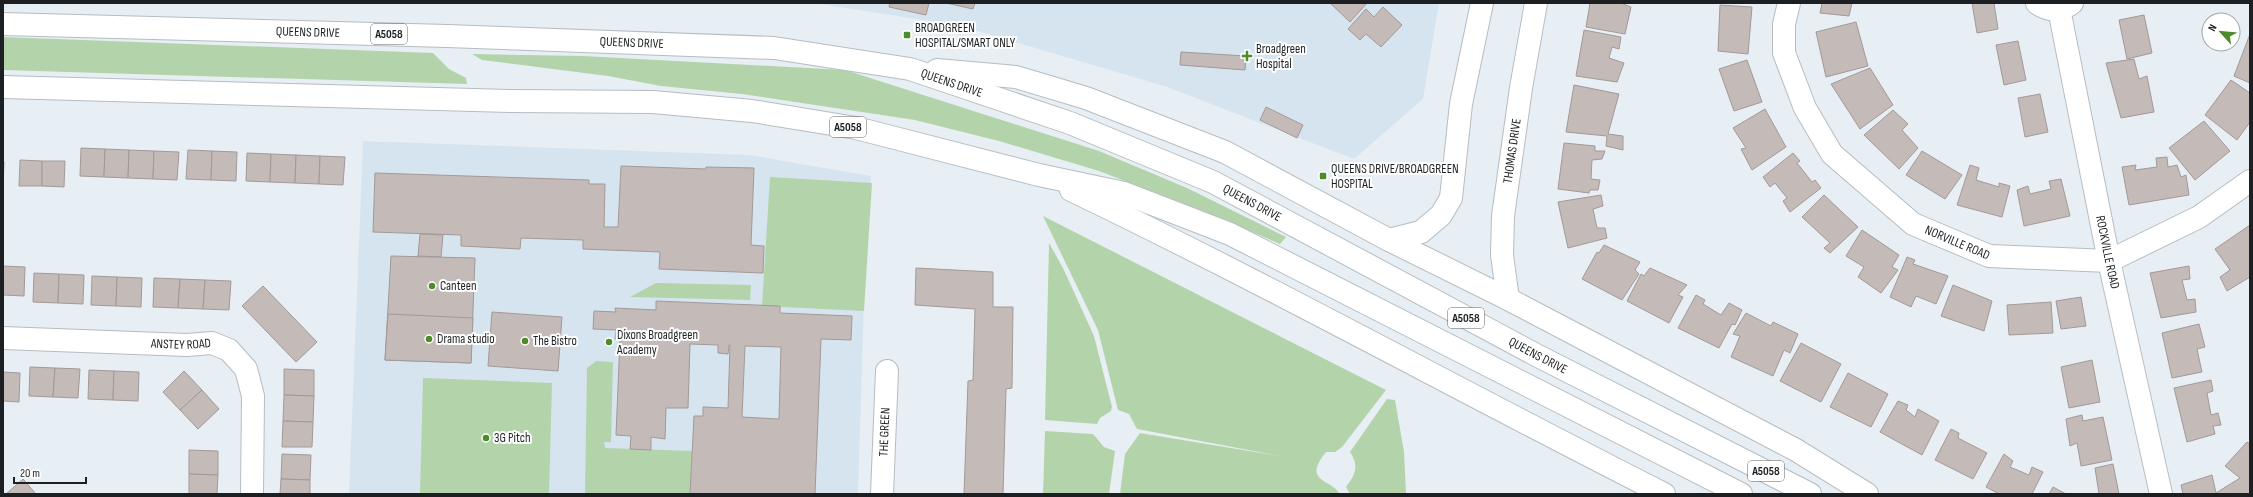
<svg xmlns="http://www.w3.org/2000/svg" width="2253" height="497" font-family="'Sofia Sans Condensed',sans-serif">
<rect width="100%" height="100%" fill="#e7eff5"/>
<g fill="#d6e4ef">
<path d="M814 3H1439L1423 99 1354 159 1167 87 961 26Z"/>
<path d="M363 141 749 155 871 176 864 300 858 494H349Z"/>
</g>
<g fill="#b3d4aa">
<path d="M3 37 433 53 449 69 466 78 467 84 3 70Z"/>
<path d="M472 54 583 56 845 70 1099 151 1187 188 1286 237 1280 244 1206 212 1099 171 999 141 915 120 742 94 661 86 608 76 482 60Z"/>
<path d="M770 177 872 183 864 311 762 306Z"/>
<path d="M1043 216 1386 390 1342 447 1335 452H1326C1302 482 1330 478 1340 494H1120L1125 454 1140 433 1285 457 1137 429 1129 414 1118 410 1098 330Z"/>
<path d="M1049 243 1063 268 1094 336 1112 407 1111 411 1100 418 1097 424 1045 420Z"/>
<path d="M656 283 751 285 750 300 630 297Z"/>
<path d="M596 361 613 362 611 442H604L605 448 692 451 690 494H585L587 368Z"/>
<path d="M423 378 552 383 549 494H420Z"/>
<path d="M1387 399 1395 400 1404 452 1406 493 1350 494 1346 487C1356 474 1359 466 1350 452Z"/>
<path d="M1045 431 1093 434 1104 447 1115 451 1109 494H1043Z"/>
</g>
<g fill="#c4bab8" stroke="#a39997" fill-rule="evenodd">
<path d="M890 3H929L926 15 889 7Z"/>
<path d="M946 3H975L973 9Z"/>
<path d="M1330 3H1367L1350 22Z"/>
<path d="M1590 3H1621L1631 7 1625 34 1586 27Z"/>
<path d="M1822 3H1852L1849 16 1820 13Z"/>
<path d="M1972 3H1994L1998 29 1977 33Z"/>
<path d="M1720 5 1752 7 1748 54 1718 51Z"/>
<path d="M1383 7 1402 25 1381 47 1366 34 1360 40 1348 29 1366 9 1374 17Z"/>
<path d="M2144 15 2152 53 2127 59 2119 20Z"/>
<path d="M1856 22 1868 66 1826 77 1816 32Z"/>
<path d="M1584 30 1621 37 1619 49 1612 47 1609 58 1624 63 1617 82 1576 76Z"/>
<path d="M2250 34V83L2234 76Z"/>
<path d="M2018 41 2026 80 2004 85 1996 45Z"/>
<path d="M1181 52 1246 56 1245 70 1180 65Z"/>
<path d="M2134 59 2139 79 2147 76 2154 112 2121 118 2106 63Z"/>
<path d="M1747 60 1762 102 1734 111 1719 69Z"/>
<path d="M1870 68 1893 105 1860 129 1831 84Z"/>
<path d="M2231 80 2250 93V122L2237 140 2205 115Z"/>
<path d="M1574 85 1619 94 1608 134 1623 136V150L1606 146 1607 136 1566 132Z"/>
<path d="M2040 94 2048 132 2025 137 2018 98Z"/>
<path d="M1266 107 1303 125 1297 138 1260 120Z"/>
<path d="M1765 109 1786 147 1752 170 1741 149 1746 148 1733 128Z"/>
<path d="M1893 110 1908 124 1902 130 1918 148 1899 169 1864 135Z"/>
<path d="M2204 121 2230 151 2195 180 2169 148Z"/>
<path d="M1564 143 1595 146V151H1605L1602 159 1592 160 1591 179 1600 180 1598 190H1590L1589 193 1558 189Z"/>
<path d="M81 148 105 149 104 177 80 176Z"/>
<path d="M105 149 129 150 128 178 104 177Z"/>
<path d="M129 150 154 151 153 179 128 178Z"/>
<path d="M188 150 212 151 211 180 186 179Z"/>
<path d="M154 151 179 152 177 180 153 179Z"/>
<path d="M212 151 237 152 236 181 211 180Z"/>
<path d="M1922 151 1962 175 1945 199 1906 175Z"/>
<path d="M247 153 271 154 270 182 246 181Z"/>
<path d="M1793 153 1800 161 1797 163 1812 182 1815 180 1821 188 1790 212 1783 201 1787 198 1775 183 1770 187 1763 177Z"/>
<path d="M271 154 296 155 295 183 270 182Z"/>
<path d="M296 155 320 156 319 184 295 183Z"/>
<path d="M320 156 345 157 343 185 319 184Z"/>
<path d="M2167 157 2168 167 2177 165 2181 177 2186 175 2189 195 2129 205 2122 167 2136 165 2135 170 2157 167 2156 158Z"/>
<path d="M20 160 42 161V186H19Z"/>
<path d="M42 161H65L64 187 42 186Z"/>
<path d="M3 162H4L3 188Z"/>
<path d="M1970 165 1979 168 1976 180 1999 187V183L2010 186 2002 217 1957 205Z"/>
<path d="M621 166 706 169V167L754 168 751 245 764 246 763 273 659 269 660 252 583 249V240L521 238 520 249 461 246V235L373 232 375 173 589 180V184H605L604 227H618Z"/>
<path d="M2061 179 2070 216 2024 226 2017 190 2028 186 2030 194 2051 189 2049 181Z"/>
<path d="M1601 195 1603 206 1593 209 1597 228H1605L1607 238 1568 248 1558 202Z"/>
<path d="M1824 195 1858 227 1830 253 1824 248 1830 243 1802 217Z"/>
<path d="M2250 225V277L2227 291 2220 277 2230 270 2215 249Z"/>
<path d="M1862 230 1899 255 1892 267 1898 270 1881 293 1858 277 1864 267 1846 256Z"/>
<path d="M420 234 443 235 441 257 418 256Z"/>
<path d="M1604 245 1640 262 1635 270 1639 274 1622 300 1582 279 1597 252 1599 253Z"/>
<path d="M391 256 475 258 471 363 385 360Z"/>
<path d="M1907 257 1915 260 1913 264 1948 276 1936 304 1916 296 1911 307 1890 297Z"/>
<path d="M3 266 25 267 24 296 3 295Z"/>
<path d="M2189 266 2190 279 2182 280 2187 300 2195 299 2196 312 2161 318 2150 273Z"/>
<path d="M916 268 993 272V307H1013L1012 388 1006 389 1003 494H964L968 381 973 380 975 309 915 305Z"/>
<path d="M1650 268 1687 285 1678 295 1683 297 1669 323 1627 301 1641 274 1644 276Z"/>
<path d="M34 273 59 274 58 303 33 302Z"/>
<path d="M59 274 84 275 83 304 58 303Z"/>
<path d="M92 276 117 277 116 306 91 305Z"/>
<path d="M117 277 142 278 141 307 116 306Z"/>
<path d="M154 278 180 279 178 308 153 307Z"/>
<path d="M180 279 205 280 203 309 178 308Z"/>
<path d="M205 280 231 281 229 310 203 309Z"/>
<path d="M1953 285 1992 301 1984 331 1941 316Z"/>
<path d="M263 286 317 342 296 362 242 306Z"/>
<path d="M1696 295 1705 300 1703 304 1721 315 1729 303 1742 310 1735 325 1732 324 1719 348 1678 328Z"/>
<path d="M2081 297 2086 326 2061 329 2056 301Z"/>
<path d="M656 301 780 306V313L852 316 851 340 821 339 815 494H690L694 416H703V407L728 408 730 345H729L728 354 718 353V345L690 344 688 408H666L665 439 651 437V450L630 449 631 436 616 435 620 339H615L616 330 593 329 594 311 616 312 615 308 656 310ZM745 346 781 347 779 419 742 417Z"/>
<path d="M2051 302 2053 333 2009 335 2007 305Z"/>
<path d="M492 312 562 317 558 371 488 366Z"/>
<path d="M1746 313 1771 326 1773 322 1798 334 1790 353 1784 350 1773 376 1731 357 1740 336 1733 334Z"/>
<path d="M388 314 473 318 471 363 385 360Z"/>
<path d="M2199 324 2205 347 2197 349 2202 372 2172 378 2162 333Z"/>
<path d="M1801 343 1841 364 1821 402 1780 381Z"/>
<path d="M2092 360 2100 402 2069 408 2061 367Z"/>
<path d="M30 367 55 368 53 397 29 396Z"/>
<path d="M55 368 80 369 78 398 53 397Z"/>
<path d="M284 369 314 370V396L284 395Z"/>
<path d="M89 370 114 371 113 400 88 399Z"/>
<path d="M114 371 139 372 138 401 113 400Z"/>
<path d="M184 371 202 390 180 410 163 392Z"/>
<path d="M3 372 20 373 19 402 3 401Z"/>
<path d="M1848 373 1888 394 1871 427 1830 407Z"/>
<path d="M2211 380 2213 391 2207 393 2211 415 2218 413 2221 425 2213 426 2215 434 2187 442 2174 388Z"/>
<path d="M202 390 219 409 198 429 180 410Z"/>
<path d="M284 395 314 396 313 422 283 421Z"/>
<path d="M1898 401 1908 405 1906 410 1915 417 1918 409 1939 421 1922 455 1880 432Z"/>
<path d="M2082 415 2083 421 2103 417 2112 460 2081 466 2077 443 2070 446 2066 419Z"/>
<path d="M283 421 313 422 312 447H282Z"/>
<path d="M1951 429 1959 433 1958 438 1987 453 1973 479 1935 460Z"/>
<path d="M2247 442 2250 444V494H2183L2181 485 2212 475 2216 493 2240 478 2225 466Z"/>
<path d="M189 450 218 451V475L189 474Z"/>
<path d="M282 454 311 455 310 480 281 479Z"/>
<path d="M2004 454 2013 461 2010 467 2029 475 2032 467 2043 472 2032 494H1999L1986 487Z"/>
<path d="M2113 464 2119 494H2099L2095 468Z"/>
<path d="M189 474 218 475 217 494H189Z"/>
<path d="M23 479 36 494H6Z"/>
<path d="M281 479 310 480V494H280Z"/>
<path d="M2053 487 2066 494H2049Z"/>
</g>
<g fill="none" stroke-linecap="round" stroke-linejoin="round">
<defs>
<g id="minor">
<path id="s1" d="M1789 3 1784 24V53L1805 108 1832 154 1913 224 1989 256 2109 261 2199 217 2250 181"/>
<path d="M2037 3C2048 11 2061 12 2072 3"/>
<path id="s2" d="M2059 9 2109 261 2161 494"/>
<path id="s3" d="M3 338 187 345 212 343 229 350 246 369 253 396 252 494"/>
<path id="s4" d="M882 494 887 371"/>
</g>
<g id="tertiary">
<path d="M1389 240 1421 232 1441 215 1451 198 1461 104 1482 3"/>
<path id="s5" d="M1508 299 1502 255 1503 216 1521 88 1536 3"/>
</g>
<g id="trunk">
<path id="s6" d="M3 24 447 36 774 48 910 69 1070 123 1213 182 1538 356 1810 494"/>
<path d="M937 70 1016 77 1086 98 1225 152 1389 240 1508 299 1796 450 1867 494"/>
<path d="M3 87 512 101 653 102 752 111 856 128 1039 175 1124 193 1230 234 1741 494"/>
<path d="M1071 190C1271 286 1466 394 1664 494"/>
</g>
</defs>
<use href="#minor" stroke="#b5bdc2" stroke-width="24"/>
<use href="#tertiary" stroke="#b5bdc2" stroke-width="24"/>
<use href="#trunk" stroke="#b5bdc2" stroke-width="24"/>
<use href="#minor" stroke="#fff" stroke-width="22"/>
<use href="#tertiary" stroke="#fff" stroke-width="22"/>
<use href="#trunk" stroke="#fff" stroke-width="22"/>
</g>
<g fill="#4d8b2b" stroke="#fff" stroke-width="1.5">
<rect x="903" y="31" width="8" height="8" rx="2"/>
<path d="M1245 50h4v4h4v4h-4v4h-4v-4h-4v-4h4z"/>
<rect x="1319" y="172" width="8" height="8" rx="2"/>
<circle cx="432" cy="286" r="4"/>
<circle cx="429" cy="339" r="4"/>
<circle cx="525" cy="341" r="4"/>
<circle cx="609" cy="342" r="4"/>
<circle cx="486" cy="438" r="4"/>
</g>
<g text-anchor="middle" dominant-baseline="central" stroke-width="4" stroke-linejoin="round" paint-order="stroke">
<g fill="#fff" stroke="#616364" stroke-width="1">
<rect x="371" y="24" width="36" height="20" rx="3"/>
<rect x="830" y="117" width="36" height="20" rx="3"/>
<rect x="1448" y="308" width="36" height="20" rx="3"/>
<rect x="1748" y="461" width="36" height="20" rx="3"/>
</g>
<g font-size="12" font-weight="bold" fill="#1d2022">
<text x="389" y="34">A5058</text>
<text x="848" y="127">A5058</text>
<text x="1466" y="318">A5058</text>
<text x="1766" y="471">A5058</text>
</g>
<g font-size="13" fill="#1d2022" stroke="#fff" text-anchor="start">
<text x="915" y="28">BROADGREEN<tspan x="915" dy="15">HOSPITAL/SMART ONLY</tspan></text>
<text x="1256" y="49">Broadgreen<tspan x="1256" dy="15">Hospital</tspan></text>
<text x="1331" y="169">QUEENS DRIVE/BROADGREEN<tspan x="1331" dy="15">HOSPITAL</tspan></text>
<text x="440" y="286">Canteen</text>
<text x="617" y="335">Dixons Broadgreen<tspan x="617" dy="15">Academy</tspan></text>
<text x="437" y="339">Drama studio</text>
<text x="533" y="341">The Bistro</text>
<text x="494" y="438">3G Pitch</text>
</g>
<g font-size="13" fill="#1d2022" stroke="#fff">
<text stroke="none"><textPath href="#s6" startOffset="305">QUEENS DRIVE</textPath></text>
<text stroke="none"><textPath href="#s6" startOffset="629">QUEENS DRIVE</textPath></text>
<text stroke="none"><textPath href="#s6" startOffset="953">QUEENS DRIVE</textPath></text>
<text stroke="none"><textPath href="#s5" startOffset="149">THOMAS DRIVE</textPath></text>
<text stroke="none"><textPath href="#s6" startOffset="1277">QUEENS DRIVE</textPath></text>
<text stroke="none"><textPath href="#s1" startOffset="318">NORVILLE ROAD</textPath></text>
<text stroke="none"><textPath href="#s2" startOffset="248">ROCKVILLE ROAD</textPath></text>
<text stroke="none"><textPath href="#s3" startOffset="178">ANSTEY ROAD</textPath></text>
<text stroke="none"><textPath href="#s6" startOffset="1601">QUEENS DRIVE</textPath></text>
<text stroke="none"><textPath href="#s4" startOffset="62">THE GREEN</textPath></text>
</g>
</g>
<rect width="2253" height="497" fill="none" stroke="#1d2022" stroke-width="8"/>
<g transform="translate(2221 32) rotate(297)"><circle r="19" fill="#ffffff" stroke="#a5a6a7"/>
<path d="M0-3L7 15L0 10L-7 15Z" fill="#4d8b2b"/>
<text y="-6" font-size="11" font-weight="bold" text-anchor="middle" fill="#1d2022">N</text>
</g>
<path d="M14 477v6h72v-6" fill="none" stroke="#1d2022" stroke-width="2"/>
<text x="20" y="477" font-size="12" fill="#1d2022" stroke="#ffffff" stroke-width="3" paint-order="stroke">20 m</text>
</svg>
